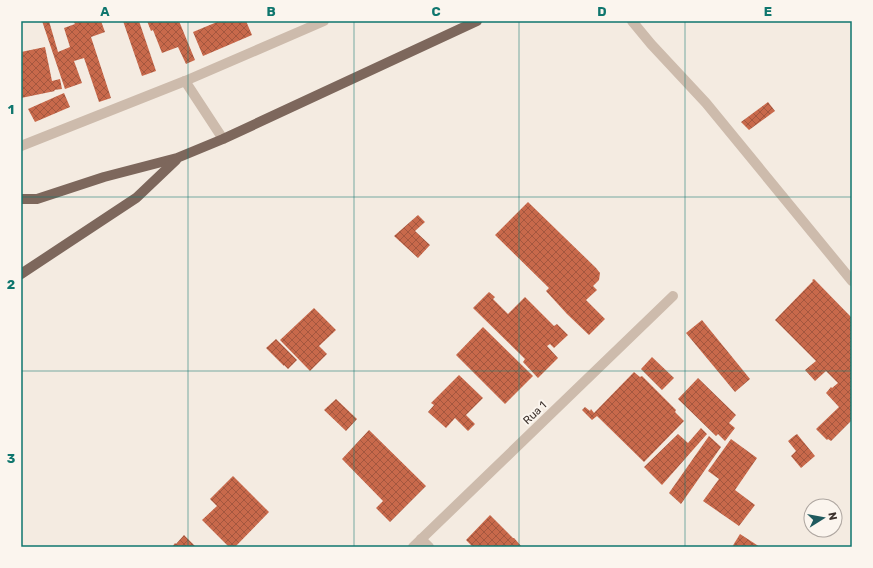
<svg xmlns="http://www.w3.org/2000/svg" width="873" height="568" font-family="Rubik,sans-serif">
<defs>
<pattern id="building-cross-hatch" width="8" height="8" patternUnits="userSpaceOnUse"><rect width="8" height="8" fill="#c8694b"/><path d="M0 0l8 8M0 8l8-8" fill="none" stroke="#a4573f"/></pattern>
</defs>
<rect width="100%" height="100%" fill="#f4ebe1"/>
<g fill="url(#building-cross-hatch)">
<path d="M42 21H49L58 52 70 47 64 28 75 24 73 21H101L105 32 91 37 111 98 99 102 84 58 74 61 82 83 65 89Z"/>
<path d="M123 21H139L156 71 142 76Z"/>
<path d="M147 21H179L195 60 186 64 178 47 162 53 153 30 151 31Z"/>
<path d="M217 21H246L252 35 203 56 193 32 217 22Z"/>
<path d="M45 47 52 81 60 79 62 89 54 90 55 91 21 98V52Z"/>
<path d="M64 93 70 107 35 122 28 109Z"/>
<path d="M768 102 775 111 749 130 741 122Z"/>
<path d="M528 202 596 268 600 273 599 280 593 286 597 290 586 300 605 319 589 335 567 314 546 291 549 288 495 235Z"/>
<path d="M418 215 425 222 415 231 430 245 418 258 394 236Z"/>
<path d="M814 279 852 318V420L831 441 828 439 827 440 816 429 839 407 826 393 831 387 832 388 838 383 826 371 815 381 805 370 816 361 775 320 813 281 812 280Z"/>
<path d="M489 292 495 297 493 299 508 314 525 297 554 326 557 324 568 335 554 348 550 344 547 346 558 358 538 378 523 362 525 359 473 308Z"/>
<path d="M314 308 336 330 319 346 327 354 310 371 280 340Z"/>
<path d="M702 320 750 379 735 392 686 333Z"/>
<path d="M483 327 533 376 505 404 456 355Z"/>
<path d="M276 339 297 360 288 369 284 365V366L266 348Z"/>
<path d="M652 357 674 378 662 390 641 369Z"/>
<path d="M634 372 640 377 642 376 676 410 675 412 684 421 644 462 597 416 592 420 582 410 585 407 590 411 591 409 594 413Z"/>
<path d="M459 375 483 398 466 415 475 424 468 431 455 418 446 428 428 412 434 405 431 403Z"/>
<path d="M698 378 736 415 729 423 735 428 725 441 718 434 716 436 678 399Z"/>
<path d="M336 399 357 419 346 431 324 410Z"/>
<path d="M701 428 707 434 662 485 644 467 678 434 688 443Z"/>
<path d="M369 430 426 486 390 522 376 508 383 501 342 459Z"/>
<path d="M797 434 815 456 801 468 791 456 796 451 788 441 794 436Z"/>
<path d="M709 436 721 447 681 504 669 493Z"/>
<path d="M731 439 757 458 735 490 755 505 739 526 703 501 719 479 708 471Z"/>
<path d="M233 476 269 512 235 547H229L202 520 217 506 210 499Z"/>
<path d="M490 515 513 538H514L522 547H473L466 540Z"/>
<path d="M740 534 760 547H732Z"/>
<path d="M184 535 196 547H172L175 543 176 544Z"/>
</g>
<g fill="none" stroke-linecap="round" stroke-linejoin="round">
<g stroke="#cdbbac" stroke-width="10">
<path d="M632 21 651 44 706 103 852 281"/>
<path d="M185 81 223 139"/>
<path d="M21 146 185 81 324 21"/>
<path d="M421 539 429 547"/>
<path d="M413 547 673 296"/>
</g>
<g stroke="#7d675c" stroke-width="10">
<path d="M21 199H37L104 177 177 158 223 139 477 21"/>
<path d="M21 274 136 198 176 160"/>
</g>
</g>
<path fill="none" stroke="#0f766e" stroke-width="1" stroke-opacity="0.55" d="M188 21V547M354 21V547M519 21V547M685 21V547M21 197H852M21 371H852"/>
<g text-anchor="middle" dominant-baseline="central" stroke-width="4" stroke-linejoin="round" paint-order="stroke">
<g font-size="11" fill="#3b302b" stroke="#fbf5ee">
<text transform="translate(535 413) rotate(-44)">Rua 1</text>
</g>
</g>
<rect width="873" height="568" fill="none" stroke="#fbf5ee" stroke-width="44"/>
<g transform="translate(823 518) rotate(79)"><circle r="19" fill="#fbf5ee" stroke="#aea6a0"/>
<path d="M0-3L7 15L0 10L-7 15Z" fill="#1f5a5e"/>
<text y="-6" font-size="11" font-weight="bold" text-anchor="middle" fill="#3b302b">N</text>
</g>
<rect x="22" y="22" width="829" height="524" fill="none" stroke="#0f766e" stroke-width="1.5"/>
<g font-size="13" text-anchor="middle" font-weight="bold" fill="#0f766e">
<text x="105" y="16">A</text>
<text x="271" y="16">B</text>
<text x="436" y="16">C</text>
<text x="602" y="16">D</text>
<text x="768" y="16">E</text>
<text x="11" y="114">1</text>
<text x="11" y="289">2</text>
<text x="11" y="463">3</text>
</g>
</svg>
